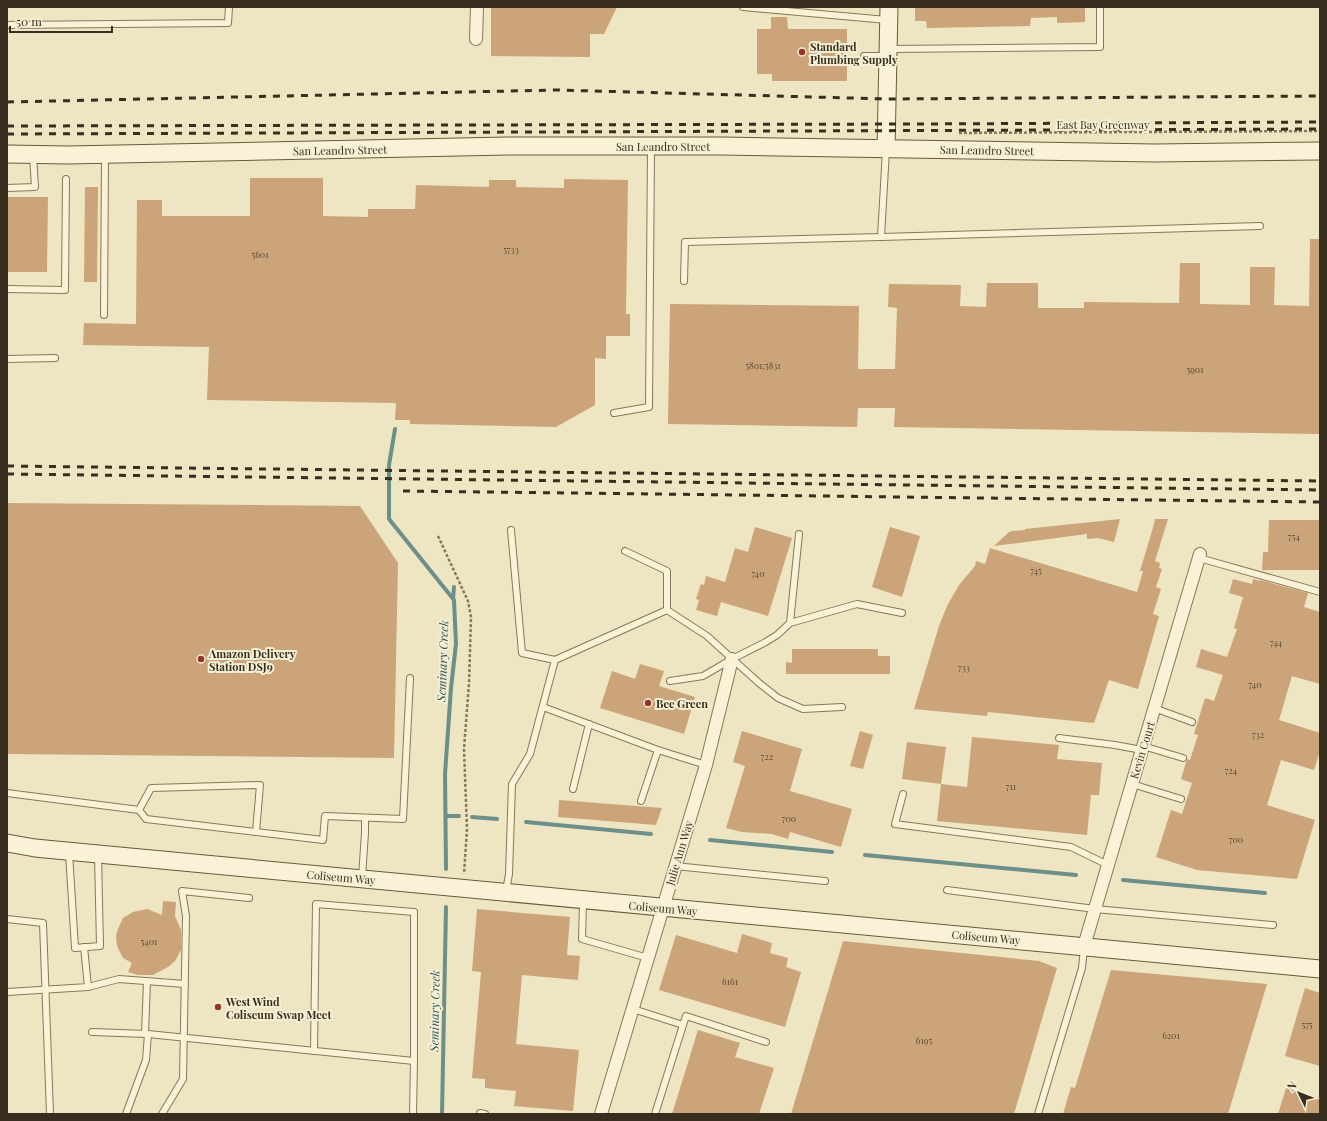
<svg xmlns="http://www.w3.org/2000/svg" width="1327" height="1121" font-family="'Playfair Display',serif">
<rect width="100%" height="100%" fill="#eee5c3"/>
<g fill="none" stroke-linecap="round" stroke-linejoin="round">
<g stroke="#6c8f8a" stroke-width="4">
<path d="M395 429 389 465V519L454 600 456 644 451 688 445 774 446 869"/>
<path d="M453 599 454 587"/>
<path d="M446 816H459"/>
<path d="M472 817 497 819"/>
<path d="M526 822 651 834"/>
<path d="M710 840 832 852"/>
<path d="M865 855 1076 875"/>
<path d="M1123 880 1265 893"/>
<path d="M442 1114 446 907"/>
</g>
</g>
<g fill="#cca479">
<path d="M491 7H617L604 34H590V57L491 56Z"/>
<path d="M915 7H1085V22L1057 23V17L1031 18 1030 26 927 28 926 21H915Z"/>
<path d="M771 17H787L788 29H847V81H772V74H757V29H771Z"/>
<path d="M250 178H323V216L368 217V209H415L416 185 489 187V180H516V187L564 188V179L628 180 626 314H630V336H606V359L595 358V405L556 427 410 424V420H395L396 403 207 400 209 347 83 345 84 323 136 324 137 200H162V216H250Z"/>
<path d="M85 187H98L97 282H84Z"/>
<path d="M7 197H48L47 272H7Z"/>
<path d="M1310 239H1320V434L894 427 895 408H858L857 427 668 424 670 304 859 306 858 369H895L897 308 888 307 889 284 961 285 960 306 986 307 987 283H1038V308H1084V302L1179 303 1180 263H1200V304L1250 305V267H1275L1274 305 1309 306Z"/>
<path d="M7 503 360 506 398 563 394 758 7 754Z"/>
<path d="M1120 519 1114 542 1098 538 1087 539V534L994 546 1009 532 1013 531 1025 530V529Z"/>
<path d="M1155 519H1168L1155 561 1160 563 1159 568 1162 569 1156 587 1161 589 1153 614 1159 616 1138 689 1109 680 1094 723 988 712 987 716 914 709 939 626 947 606 959 585 975 566 976 561 985 564 990 548 1137 592 1143 571H1140L1154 524Z"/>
<path d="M1269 520H1320V570H1262L1263 552H1268Z"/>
<path d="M755 527 792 538 768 616 721 602 717 616 696 610 699 600 696 599 701 584 704 585 706 576 725 582 735 548 748 552Z"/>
<path d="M890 527 920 536 902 597 872 587Z"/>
<path d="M1233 579 1252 584 1253 579 1260 581V580L1308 593 1304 607 1320 612V684L1292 676 1279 720 1320 733V751L1314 770 1281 760 1267 805 1315 820 1297 879 1197 870 1156 857 1171 810 1182 814 1192 783 1181 779 1187 759 1190 760 1198 735 1194 734 1205 698 1214 701 1223 675 1196 667 1201 649 1227 657 1237 629 1234 628 1243 597 1229 593Z"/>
<path d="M792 649H878V656H890V674H786V662L792 663Z"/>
<path d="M640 664 664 671 659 686 695 697 684 734 600 708 612 671 635 679Z"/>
<path d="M742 731 802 749 790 791 852 809 841 847 790 832 788 839 772 834 742 832 726 828 745 766 733 762Z"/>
<path d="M860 731 873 735 863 769 850 766Z"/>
<path d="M972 737 1059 745 1057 759 1102 763 1099 795H1091L1087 835 937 821 941 784 967 787Z"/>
<path d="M907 742 946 747 941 784 902 779Z"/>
<path d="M559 800 662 808 656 825 558 817Z"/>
<path d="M163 901 176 902 175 916 181 930V950L175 961 168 967 153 975H138L128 972 132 963 123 958 117 946 116 936 118 929 123 918 133 912 147 909 162 915Z"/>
<path d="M477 909 570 917 567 955 580 956 578 980 522 975 516 1044 579 1050 573 1111 514 1106 516 1091 485 1088V1079L472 1078 481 972 472 971Z"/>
<path d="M742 934 772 943 770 953 788 958 786 967 801 972 785 1027 659 990 676 935 737 953Z"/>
<path d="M843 941 1039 961 1057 968 1014 1114H791Z"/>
<path d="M1111 970 1267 984 1228 1114H1063L1071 1087 1075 1088Z"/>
<path d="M1305 988 1320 993V1066L1285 1056Z"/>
<path d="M698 1030 740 1043 735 1057 774 1068 759 1114H672Z"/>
<path d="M1286 1088 1320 1098V1114H1278Z"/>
</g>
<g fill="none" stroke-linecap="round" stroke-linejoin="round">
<defs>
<g id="lane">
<path d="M743 7 887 20"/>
<path d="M7 25 228 23 229 7"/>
<path d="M890 49 1100 47V7"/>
<path d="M864 56H886"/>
<path d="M886 150 881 237 1260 226"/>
<path d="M7 188 35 187 33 156"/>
<path d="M684 281 685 242 881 237"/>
<path d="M7 289 65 290 66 179"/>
<path d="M104 315 105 156"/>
<path d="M7 359 55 358"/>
<path d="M614 413 649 407 651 148"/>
<path d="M625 551 667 571V610L707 636 759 683 778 698 803 709 842 707"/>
<path d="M1199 558 1320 592"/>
<path d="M790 623 857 604 902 613"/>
<path d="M555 660 667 610"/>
<path d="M670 681 703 676 732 659 764 643 777 635 790 623 799 534"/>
<path d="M543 707 658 750"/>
<path d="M1154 708 1192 722"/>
<path d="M1059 738 1115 745 1142 750"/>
<path d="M1143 746 1183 758"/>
<path d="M1132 784 1181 799"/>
<path d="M573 789 589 724"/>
<path d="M7 793 139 810 146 819 323 840 325 816 403 819 410 678"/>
<path d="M903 794 895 824 1071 847 1108 865"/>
<path d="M641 801 658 750 706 765"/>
<path d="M139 810 151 788 260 785 256 832"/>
<path d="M69 853 75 948 100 946 98 855"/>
<path d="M675 866 825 881"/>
<path d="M362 877 365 833V818"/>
<path d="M947 890 1095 909 1273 925"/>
<path d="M506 891 509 874 512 784 530 754 555 660 522 653 511 530"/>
<path d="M583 902 582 939 648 958"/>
<path d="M7 919 43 923 50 1114"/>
<path d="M88 987 119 979 185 984"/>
<path d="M7 992 88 987 84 947"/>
<path d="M633 1009 683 1025 686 1016 766 1042"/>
<path d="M92 1032 148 1034 146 1060 126 1114"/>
<path d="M145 1034 147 981"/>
<path d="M148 1034 414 1061 413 1114"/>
<path d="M314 1051 316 904 414 912V1061"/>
<path d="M480 1113 485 1114"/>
<path d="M162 1114 183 1079 186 916 182 891 249 898"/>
<path d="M655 1114 683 1025"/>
<path d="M1038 1114 1082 968 1084 948"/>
</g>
<g id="street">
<path d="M476 39 477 7"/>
<path d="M1084 946 1200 554"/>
<path d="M601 1114 706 765 732 659"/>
</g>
<g id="secondary">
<path d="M886 149 889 7"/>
<path d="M7 154 68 155 507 146H722L1156 153 1320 151"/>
<path d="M7 843 35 848 98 854 1320 969"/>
</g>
</defs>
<use href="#lane" stroke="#88775a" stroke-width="8"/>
<use href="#street" stroke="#88775a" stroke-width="14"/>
<use href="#secondary" stroke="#6a583d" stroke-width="19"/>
<g stroke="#88775a" stroke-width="2.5" stroke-dasharray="3 2" stroke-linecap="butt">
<path d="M959 133 1320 131"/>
<path d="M438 536 468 601 471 617 469 683 464 749 467 829 464 874"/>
</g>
<use href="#lane" stroke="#f9f2d6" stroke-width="6"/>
<use href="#street" stroke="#f9f2d6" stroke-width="12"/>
<use href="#secondary" stroke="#f9f2d6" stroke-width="17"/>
<g stroke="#382d1e" stroke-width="3" stroke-dasharray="7 7" stroke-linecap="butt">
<path d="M7 102 557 90 887 99 1320 96"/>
<path d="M7 126 919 124 1320 122"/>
<path d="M7 134 1320 129"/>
<path d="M7 466 1320 481"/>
<path d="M7 474 1320 490"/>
<path d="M403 491 1320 502"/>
</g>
</g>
<g fill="#97342a" stroke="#f5efd3" stroke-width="1.5">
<circle cx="802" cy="52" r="4"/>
<circle cx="201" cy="659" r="4"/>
<circle cx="648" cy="703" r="4"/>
<circle cx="218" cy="1007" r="4"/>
</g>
<g text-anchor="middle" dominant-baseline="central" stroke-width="4" stroke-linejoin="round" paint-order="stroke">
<g font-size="9" fill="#5d4b35">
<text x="511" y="249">5733</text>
<text x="260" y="254">5601</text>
<text x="763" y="365">5801;5831</text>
<text x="1195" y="369">5901</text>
<text x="1294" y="536">754</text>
<text x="1036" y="570">745</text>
<text x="758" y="573">740</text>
<text x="1276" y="642">744</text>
<text x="964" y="667">733</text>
<text x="1255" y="684">740</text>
<text x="1258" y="734">732</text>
<text x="767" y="756">722</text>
<text x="1231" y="770">724</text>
<text x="1011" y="786">711</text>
<text x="789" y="818">700</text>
<text x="1236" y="839">700</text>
<text x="149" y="941">5401</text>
<text x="730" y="981">6161</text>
<text x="1307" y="1024">575</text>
<text x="1171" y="1035">6201</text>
<text x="924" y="1040">6195</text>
</g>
<g font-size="11" font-weight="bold" fill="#382d1e" stroke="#f5efd3" text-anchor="start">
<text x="810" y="46">Standard<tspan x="810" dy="13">Plumbing Supply</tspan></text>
<text x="209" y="653">Amazon Delivery<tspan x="209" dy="13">Station DSJ9</tspan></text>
<text x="656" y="703">Bee Green</text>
<text x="226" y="1001">West Wind<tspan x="226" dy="13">Coliseum Swap Meet</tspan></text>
</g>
<g font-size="11" fill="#382d1e" stroke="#f5efd3">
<text x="1103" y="124">East Bay Greenway</text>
<text x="663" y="146">San Leandro Street</text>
<text transform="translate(340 150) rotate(-1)">San Leandro Street</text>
<text transform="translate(987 150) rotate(1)">San Leandro Street</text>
<text transform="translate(1142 750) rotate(-73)">Kevin Court</text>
<text transform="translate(679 853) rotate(-73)">Julie Ann Way</text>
<text transform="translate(341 877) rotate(5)">Coliseum Way</text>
<text transform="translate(663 908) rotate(5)">Coliseum Way</text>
<text transform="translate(986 937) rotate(5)">Coliseum Way</text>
</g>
<g font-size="12" font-style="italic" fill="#2d5658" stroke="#f5efd3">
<text transform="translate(442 661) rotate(-88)">Seminary Creek</text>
<text transform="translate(434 1011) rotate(-89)">Seminary Creek</text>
</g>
</g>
<rect width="1327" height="1121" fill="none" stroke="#382d1e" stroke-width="16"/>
<g transform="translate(1299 1093) rotate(313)" stroke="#f5efd3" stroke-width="3" paint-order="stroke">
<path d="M0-3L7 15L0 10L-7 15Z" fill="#382d1e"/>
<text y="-6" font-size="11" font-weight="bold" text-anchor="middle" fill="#382d1e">N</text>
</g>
<path d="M10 26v6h102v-6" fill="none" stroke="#382d1e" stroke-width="2"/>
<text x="16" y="26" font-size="12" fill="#382d1e" stroke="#f5efd3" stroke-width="3" paint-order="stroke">50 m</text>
</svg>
